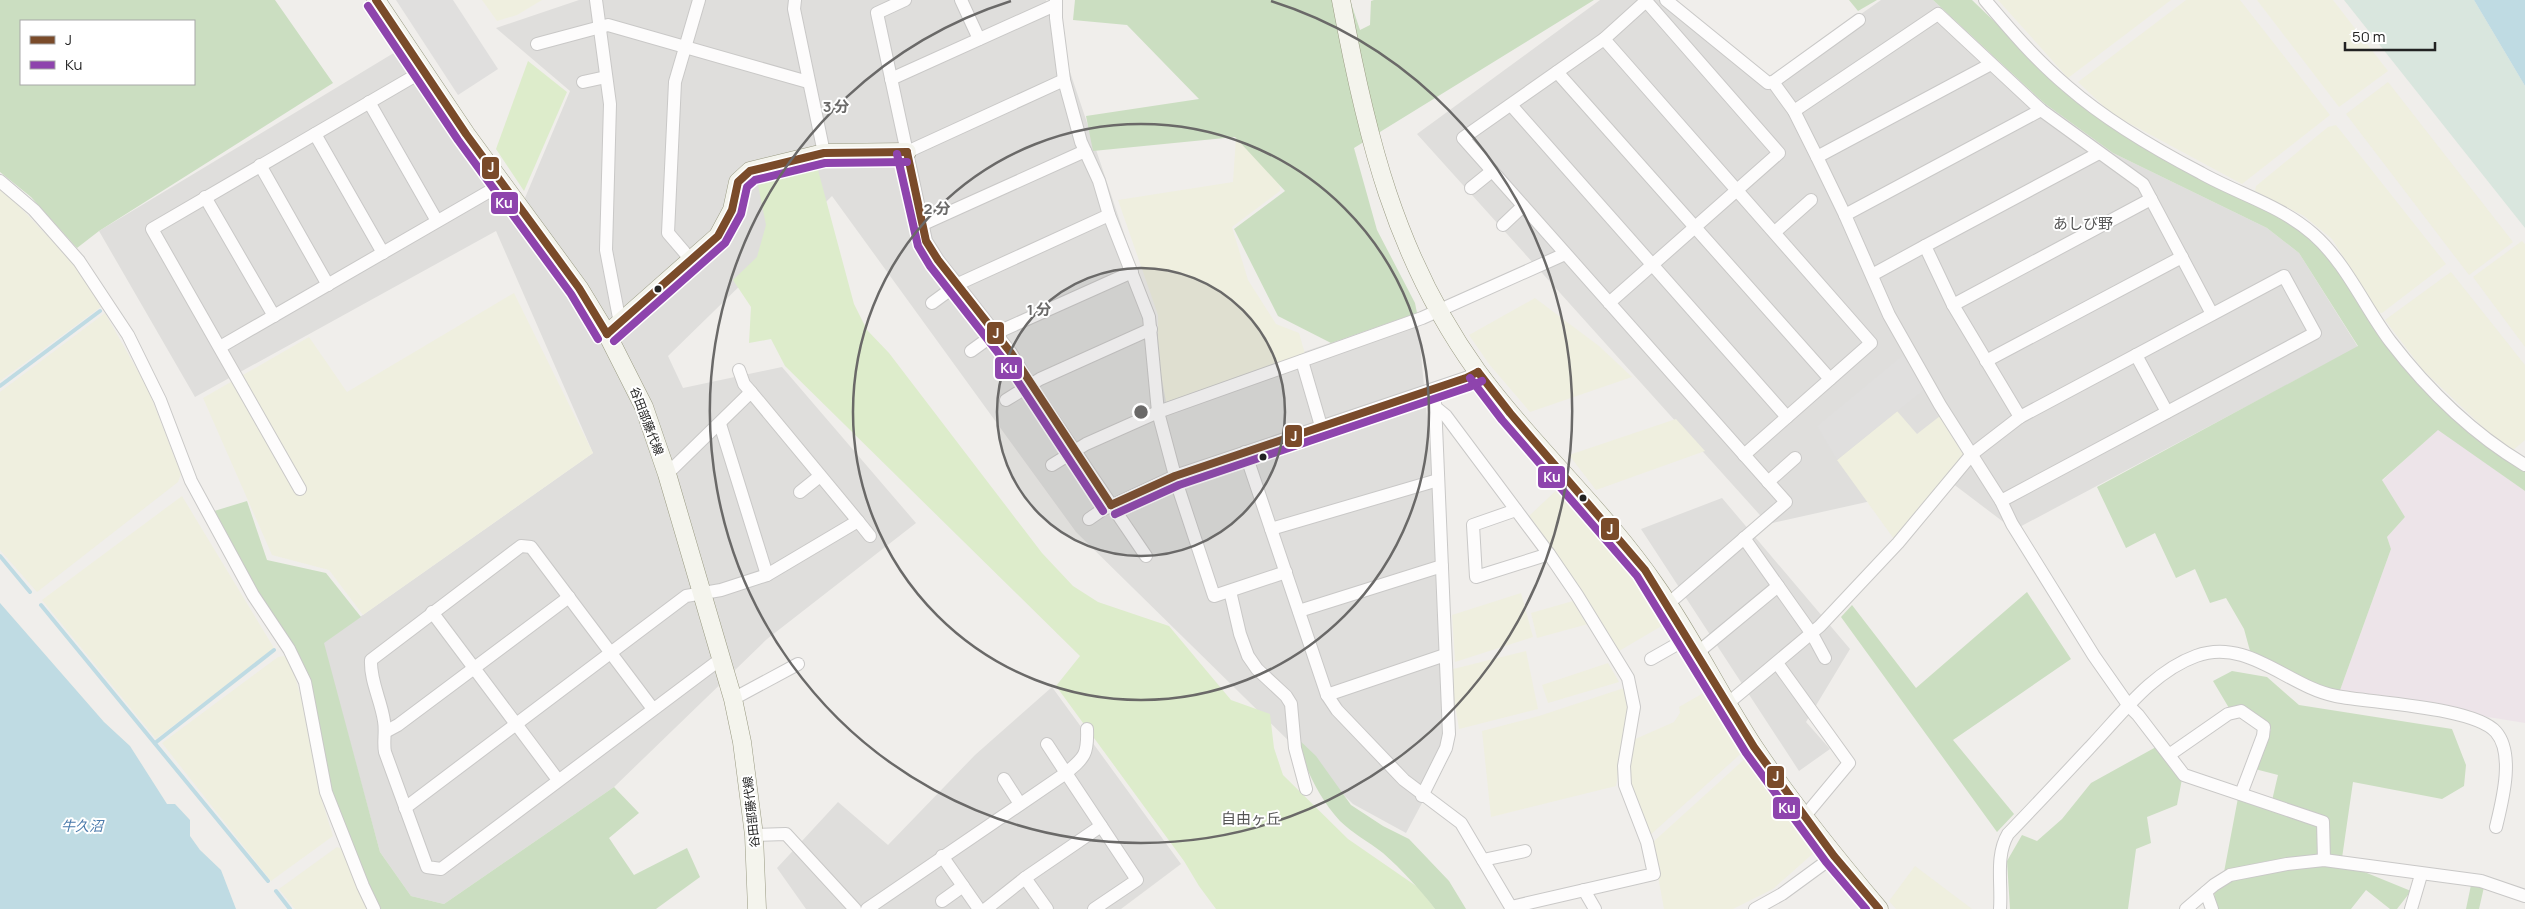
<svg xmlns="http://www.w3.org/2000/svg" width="2525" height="909" font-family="Manrope,'Noto Sans JP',sans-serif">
<rect width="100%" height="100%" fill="#f0eeeb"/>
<g fill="#dfdedc">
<path d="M579 0H1046L1178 395 1417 313 1446 615 1452 747 1406 833 1353 804 1076 532 832 196 668 356 683 388 782 367 916 523 767 639 614 787 444 904 411 896 380 852 323 643 593 453 496 231 195 397 99 231 397 51 514 224 570 91 496 28Z"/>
<path d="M1600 0H1667L1768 79 1881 0H1933L2044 103 2113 153 2267 228 2299 253 2358 347 2014 530 1952 483 1768 524 1417 134Z"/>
<path d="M1722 498 1850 649 1806 722 1830 749 1799 771 1641 529Z"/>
<path d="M1052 687 1181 864 1121 909H806L777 868 838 802 888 845 975 755Z"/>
</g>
<path fill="#ede4e9" d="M2438 429 2525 491V723L2339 693 2391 549 2387 537 2405 517 2382 481Z"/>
<g fill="#efefdf">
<path d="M482 0H542L517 15 497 21Z"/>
<path d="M1998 0H2171L2068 78Z"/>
<path d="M2186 0H2240L2330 115 2242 184 2112 114 2078 82Z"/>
<path d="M2257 0H2333L2388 71 2339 107Z"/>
<path d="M2388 82 2513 242 2469 275 2346 114Z"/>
<path d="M1276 113 1280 191 1232 227 1248 280 1276 324 1299 333 1305 354 1166 402 1158 357V315L1118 200 1233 182 1237 122Z"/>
<path d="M2336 125 2446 264 2382 313 2378 312 2332 239 2304 216 2255 191 2256 186 2328 127Z"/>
<path d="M0 186 74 264 102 306 0 381Z"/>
<path d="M2522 241 2525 244V347L2473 277Z"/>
<path d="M2451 272 2525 365V440L2513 450 2487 431 2423 370 2385 320Z"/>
<path d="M514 293 593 453 363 615 329 570 272 555 203 398 309 337 347 392Z"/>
<path d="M1535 298 1599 346 1632 377 1530 412 1489 364 1469 335Z"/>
<path d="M105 313 148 389 181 474 178 482 37 592 0 550V392Z"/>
<path d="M1897 411 1917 434 1940 416 1965 450 1963 456 1894 539 1837 460Z"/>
<path d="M1676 419 1705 451 1596 490 1569 455Z"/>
<path d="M1561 486 1617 547 1670 621 1619 651 1566 569 1529 516Z"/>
<path d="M182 496 274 648 156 739 42 600Z"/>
<path d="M1521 593 1533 637 1455 662 1452 615Z"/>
<path d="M1573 601 1588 624 1537 638 1531 613Z"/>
<path d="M1526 651 1538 709 1459 729 1452 686 1453 669Z"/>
<path d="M284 656 292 666 303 705 319 791 333 836 271 881 162 743 278 657Z"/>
<path d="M1608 663 1619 682 1548 703 1542 685Z"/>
<path d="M1624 688 1628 713 1616 786 1491 817 1482 731 1539 716Z"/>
<path d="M1707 691 1746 749 1649 836 1633 794 1630 778 1633 740 1674 722 1680 713 1679 707Z"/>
<path d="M1749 755 1817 850 1773 889 1733 909H1664L1652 843Z"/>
<path d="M337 847 345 850 369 909H295L279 889Z"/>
<path d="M1915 866 1972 909H1896L1889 901Z"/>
</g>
<g fill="#ddeccb">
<path d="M528 61 567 92 524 191 496 149Z"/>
<path d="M818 170 854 304 867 330 889 353 1042 553 1073 586 1098 602 1169 626 1231 700 1270 714 1274 748 1283 775 1348 839 1419 888 1435 909H1216L1199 886 1184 861 1056 686 1080 656 785 366 771 339 749 343 751 307 733 280 757 257 766 225 758 185Z"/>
</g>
<g fill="#cbdec1" fill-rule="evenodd">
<path d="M0 0H275L333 83 99 231 77 248 31 197 0 172ZM21 21H194V84H21Z"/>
<path d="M1075 0H1350L1360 30 1370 25 1371 1 1374 0H1594L1354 148 1377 230 1415 303 1417 313 1331 343 1278 316 1234 229 1285 191 1235 137 1093 151 1086 116 1199 99 1127 25 1073 20Z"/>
<path d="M1849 0H1877L1858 11Z"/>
<path d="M1933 0H1972L2023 49 2105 120 2283 215 2323 248 2381 334 2525 469V491L2438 430 2382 480 2405 517 2387 537 2391 549 2339 693 2327 689 2250 651 2244 629 2226 598 2210 603 2195 569 2176 578 2155 533 2126 548 2097 487 2358 346 2299 253 2267 228 2113 153 2044 103Z"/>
<path d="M247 501 267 560 326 573 361 617 324 643 380 852 411 896 444 904 614 787 639 813 609 838 634 875 687 848 700 877 656 909H379L330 788 311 684 211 512Z"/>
<path d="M2027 592 2071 659 1953 740 2014 814 1997 832 1841 617 1852 605 1916 688Z"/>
<path d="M2232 671 2267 677 2299 705 2452 729 2466 765 2464 786 2442 799 2353 782 2342 858C2305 852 2260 861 2224 872L2238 798 2270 809 2278 775 2255 769 2271 729 2239 705 2229 708 2213 681Z"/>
<path d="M1296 737 1316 756 1351 805 1383 826 1409 839 1449 881 1466 909H1435C1420 889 1402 870 1383 853 1369 842 1352 833 1340 821 1318 797 1305 768 1296 737Z"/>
<path d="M2156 747 2182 779 2177 805 2147 817 2151 843 2136 849 2128 909H2010L2007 861 2022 835 2037 841 2062 819 2091 783Z"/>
<path d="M2329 864 2362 871 2411 891 2397 909H2390L2366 890 2351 909H2216L2214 892 2235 877Z"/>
<path d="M2471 885 2484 887 2479 909H2466Z"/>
</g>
<path fill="#d9e6de" d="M2344 0H2474L2525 86V228Z"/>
<g fill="#e0dfde">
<path d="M396 0H453L498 69 458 95Z"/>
<path d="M1903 355 1925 389 1837 460 1817 426Z"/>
</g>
<g fill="#bfdbe3">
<path d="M2474 0H2525V86Z"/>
<path d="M0 603 104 722 130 746 167 804H175L190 820V836L200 850 221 870 236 909H0Z"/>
</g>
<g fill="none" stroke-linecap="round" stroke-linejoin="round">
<g stroke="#bfdbe3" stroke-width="4">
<path d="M0 386 100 311"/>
<path d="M0 556 30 592"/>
<path d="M41 605 268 881"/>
<path d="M155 743 274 650"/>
<path d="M276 891 290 909"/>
</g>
<defs>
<g id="street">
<path d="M596 0 610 104 606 250 620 323"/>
<path d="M795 0 794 9 824 153"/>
<path d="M905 0 877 13 926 241 938 260 1011 353 1030 385 1146 556"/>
<path d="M961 0 979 39"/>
<path d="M1056 0V18L1064 80 1081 142 1099 181 1109 215 1149 317 1158 412 1178 487 1214 596 1286 572"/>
<path d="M1666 0 1768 83 1773 82 1794 111 1817 157 1845 215 1889 315 1940 405 2001 501 2012 524 2094 656 2129 706 2138 715 2184 775 2323 822 2324 860"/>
<path d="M1985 0C2011 31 2037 61 2068 87 2107 121 2155 149 2201 173 2238 194 2280 205 2313 234 2346 263 2364 306 2390 341 2427 389 2473 434 2525 465"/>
<path d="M1604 39 1871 343 1744 455"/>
<path d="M537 44 608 25 808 82"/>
<path d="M1557 72 1830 379"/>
<path d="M891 79 1055 5"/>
<path d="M583 82 606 77"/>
<path d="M1773 82 1859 20"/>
<path d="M369 102 437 221"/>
<path d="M1511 105 1787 417"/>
<path d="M1794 111 1938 14 2041 110 2143 184 2212 314"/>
<path d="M315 134 383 253"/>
<path d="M907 152 1064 80"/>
<path d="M1817 157 1991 64"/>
<path d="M260 165 328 285"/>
<path d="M0 181 34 210 79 261 128 335 160 400 191 481 253 595 289 649 305 682 326 792 363 886 374 909"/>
<path d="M1471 188 1492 171"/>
<path d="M205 197 274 316"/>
<path d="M1845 215 2041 110"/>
<path d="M921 225 1085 151"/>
<path d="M1503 225 1523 206"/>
<path d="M1775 232 1811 200"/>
<path d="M692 261 668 233 675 82 699 0"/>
<path d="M1872 275 1925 246"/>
<path d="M932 303 958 284 1109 215"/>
<path d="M1609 303 1779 153 1646 1 1604 39 1463 138 1786 502 1668 604"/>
<path d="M1953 305 2151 199"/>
<path d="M220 347 502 184"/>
<path d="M971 351 996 333 1132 272"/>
<path d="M2136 355 2167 412"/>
<path d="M1302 361 1321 426"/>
<path d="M1986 361 2182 257"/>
<path d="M739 370 744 384 751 392"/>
<path d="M1006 400 1040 379 1151 329"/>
<path d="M1435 407 1446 416 1549 554 1577 595 1628 678 1634 707 1624 766 1625 785 1647 842 1654 874 1511 907"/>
<path d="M2020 417 1953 305 1925 246 2099 153"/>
<path d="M720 424 767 575"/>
<path d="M1245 452 1327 695 1337 710 1404 780 1461 823 1512 909"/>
<path d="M1052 465 1086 444 1158 412 1422 318 1565 254"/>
<path d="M1768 482 1795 458"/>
<path d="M300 489 152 229 423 71"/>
<path d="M800 492 820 476"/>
<path d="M1516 510 1473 525 1476 577 1549 554"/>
<path d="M1089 519 1102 510 1175 476 1466 378 1478 372"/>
<path d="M858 521 870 536"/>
<path d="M1271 529 1438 480"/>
<path d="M1744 538 1812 634 1825 658"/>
<path d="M1230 591 1240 634 1248 656 1257 669 1286 696 1291 704 1295 748 1306 789"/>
<path d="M1299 611 1442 566"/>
<path d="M432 612 558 780"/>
<path d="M1697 653 1778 586"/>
<path d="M1651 659 1688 638"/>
<path d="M1777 663 1849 763 1804 817"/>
<path d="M1327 695 1445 655"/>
<path d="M733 699 798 664"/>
<path d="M1727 704 1820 626 1898 543 1972 454 2020 417 2284 276 2315 333 2001 501"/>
<path d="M653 709 531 547 521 546 371 660C370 681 381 700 384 721 386 732 383 742 385 752L427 867 441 869 722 658"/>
<path d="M385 732 398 725 569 597"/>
<path d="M1047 744 1066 773C1085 757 1088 754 1087 729"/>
<path d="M2169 755 2228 714 2241 711 2264 727 2263 736 2241 794"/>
<path d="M1004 779 1020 804"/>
<path d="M1422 796 1446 748 1449 734 1435 402"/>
<path d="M405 808 686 596 721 590 767 575 858 521 751 392 667 474"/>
<path d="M754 835 786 834 855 909"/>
<path d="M942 856 979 909"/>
<path d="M1483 860 1525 851"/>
<path d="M1025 878 1101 826"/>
<path d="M1584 890 1595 909"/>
<path d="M2206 892 2212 909"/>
<path d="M942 901 963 886"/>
<path d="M867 909 1066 773 1137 880 1094 909"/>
<path d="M986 909 1025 878 1047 909"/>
<path d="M1755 909 1782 894 1834 856"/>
<path d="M2000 909C2002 884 1995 856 2008 834 2037 804 2065 774 2094 743 2123 712 2154 671 2196 656 2248 637 2288 687 2336 696 2372 703 2474 707 2496 732 2515 754 2502 802 2496 827"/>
<path d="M2186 909 2214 885 2230 875 2287 864 2324 860 2481 881 2525 896"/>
<path d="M2411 909 2421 875"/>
</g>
<g id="secondary">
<path d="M376 0 466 134 579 288 607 334 644 407 667 474 733 699 742 742 754 835 757 909"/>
<path d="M1341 0C1366 135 1395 257 1477 371 1532 446 1603 509 1656 586 1692 637 1719 694 1754 747 1792 804 1835 857 1879 909"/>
<path d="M607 334 718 236 732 210 738 182 750 171 824 153 907 152"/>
</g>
</defs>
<use href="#street" stroke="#c9c8c7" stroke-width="14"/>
<use href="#secondary" stroke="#999a82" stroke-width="19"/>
<use href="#street" stroke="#fdfcfc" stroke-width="12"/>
<use href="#secondary" stroke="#f4f4ed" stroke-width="18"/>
<defs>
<g id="bus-1">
<path d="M376 0 466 134 579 288 607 334"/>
<path d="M907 152 926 241 938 260 1011 353 1111 505"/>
<path d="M607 334 718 236 732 210 738 182 750 171 824 153 907 152"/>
<path d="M1478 372 1510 413 1645 570 1754 747 1834 856 1879 909"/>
<path d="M1111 505 1175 476 1466 378 1478 372"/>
</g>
<g id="bus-2">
<path d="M368 6 458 140 571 294 598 339"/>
<path d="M897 154 918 246 930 266 1003 359 1103 511"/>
<path d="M614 341 725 243 741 214 747 187 755 180 825 163 907 162"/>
<path d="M1470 378 1502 420 1637 576 1746 753 1826 862 1866 909"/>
<path d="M1115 514 1179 485 1469 387 1482 381"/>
</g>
</defs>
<use href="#bus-1" stroke="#fff" stroke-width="11"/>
<use href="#bus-2" stroke="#fff" stroke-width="11"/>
<use href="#bus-1" stroke="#7a4b2a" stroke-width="8"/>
<use href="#bus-2" stroke="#8e44ad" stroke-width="8"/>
</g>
<circle cx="1141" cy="412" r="144" fill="#6a6968" fill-opacity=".12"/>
<g fill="none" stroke="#6a6968" stroke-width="2.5">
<circle cx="1141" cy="412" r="144"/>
<circle cx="1141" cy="412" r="288"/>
<path d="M1271 1A431 431 0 1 1 1011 1"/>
</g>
<g fill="#222" stroke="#fff" stroke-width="2">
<circle cx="658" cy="289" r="4.5"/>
<circle cx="1263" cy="457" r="4.5"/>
<circle cx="1583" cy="498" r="4.5"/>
</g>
<g text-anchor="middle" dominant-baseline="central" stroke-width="4" stroke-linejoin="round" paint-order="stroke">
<g font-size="12" fill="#222" stroke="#fff">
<text transform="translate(647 421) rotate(69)">谷田部藤代線</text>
<text transform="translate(751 812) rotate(-96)">谷田部藤代線</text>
</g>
<g font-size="14" font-style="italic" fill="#4a7aab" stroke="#fff">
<text x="82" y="825">牛久沼</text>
</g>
<g font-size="15" fill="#555" stroke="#fff">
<text x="2083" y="223">あしび野</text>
<text x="1251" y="818">自由ヶ丘</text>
</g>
</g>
<circle cx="1141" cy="412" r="8" fill="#6a6968" stroke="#fff" stroke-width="2.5"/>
<g font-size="15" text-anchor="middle" font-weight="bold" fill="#6a6968" stroke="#fff" stroke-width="4" stroke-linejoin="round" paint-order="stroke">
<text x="836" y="112">3 分</text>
<text x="937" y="214">2 分</text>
<text x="1039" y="315">1 分</text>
</g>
<g stroke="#fff" stroke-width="2">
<rect x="481" y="156" width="19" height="24" rx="5" fill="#7a4b2a"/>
<rect x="490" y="191" width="29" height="24" rx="5" fill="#8e44ad"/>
<rect x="986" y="321" width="19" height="24" rx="5" fill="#7a4b2a"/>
<rect x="994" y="356" width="29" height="24" rx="5" fill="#8e44ad"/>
<rect x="1284" y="424" width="19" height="24" rx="5" fill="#7a4b2a"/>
<rect x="1537" y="465" width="29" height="24" rx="5" fill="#8e44ad"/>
<rect x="1600" y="517" width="20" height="24" rx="5" fill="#7a4b2a"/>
<rect x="1766" y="765" width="19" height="24" rx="5" fill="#7a4b2a"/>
<rect x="1772" y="796" width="29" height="24" rx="5" fill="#8e44ad"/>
</g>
<g font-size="14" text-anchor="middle" font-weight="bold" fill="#fff">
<text x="491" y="172">J</text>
<text x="504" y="208">Ku</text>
<text x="996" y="338">J</text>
<text x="1009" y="373">Ku</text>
<text x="1294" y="441">J</text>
<text x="1552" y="482">Ku</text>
<text x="1610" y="534">J</text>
<text x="1776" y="781">J</text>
<text x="1787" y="813">Ku</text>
</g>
<rect x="20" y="20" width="175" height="65" fill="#ffffff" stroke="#a7a7a7"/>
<rect x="30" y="36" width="25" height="8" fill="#7a4b2a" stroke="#a7a7a7"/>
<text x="65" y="45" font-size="15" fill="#222222">J</text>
<rect x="30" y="61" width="25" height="8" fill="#8e44ad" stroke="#a7a7a7"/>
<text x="65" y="70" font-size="15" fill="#222222">Ku</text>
<path d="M2345 42v8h90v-8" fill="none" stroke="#222222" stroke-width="2.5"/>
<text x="2352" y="42" font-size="15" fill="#222222" stroke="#ffffff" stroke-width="4" paint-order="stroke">50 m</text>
</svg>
